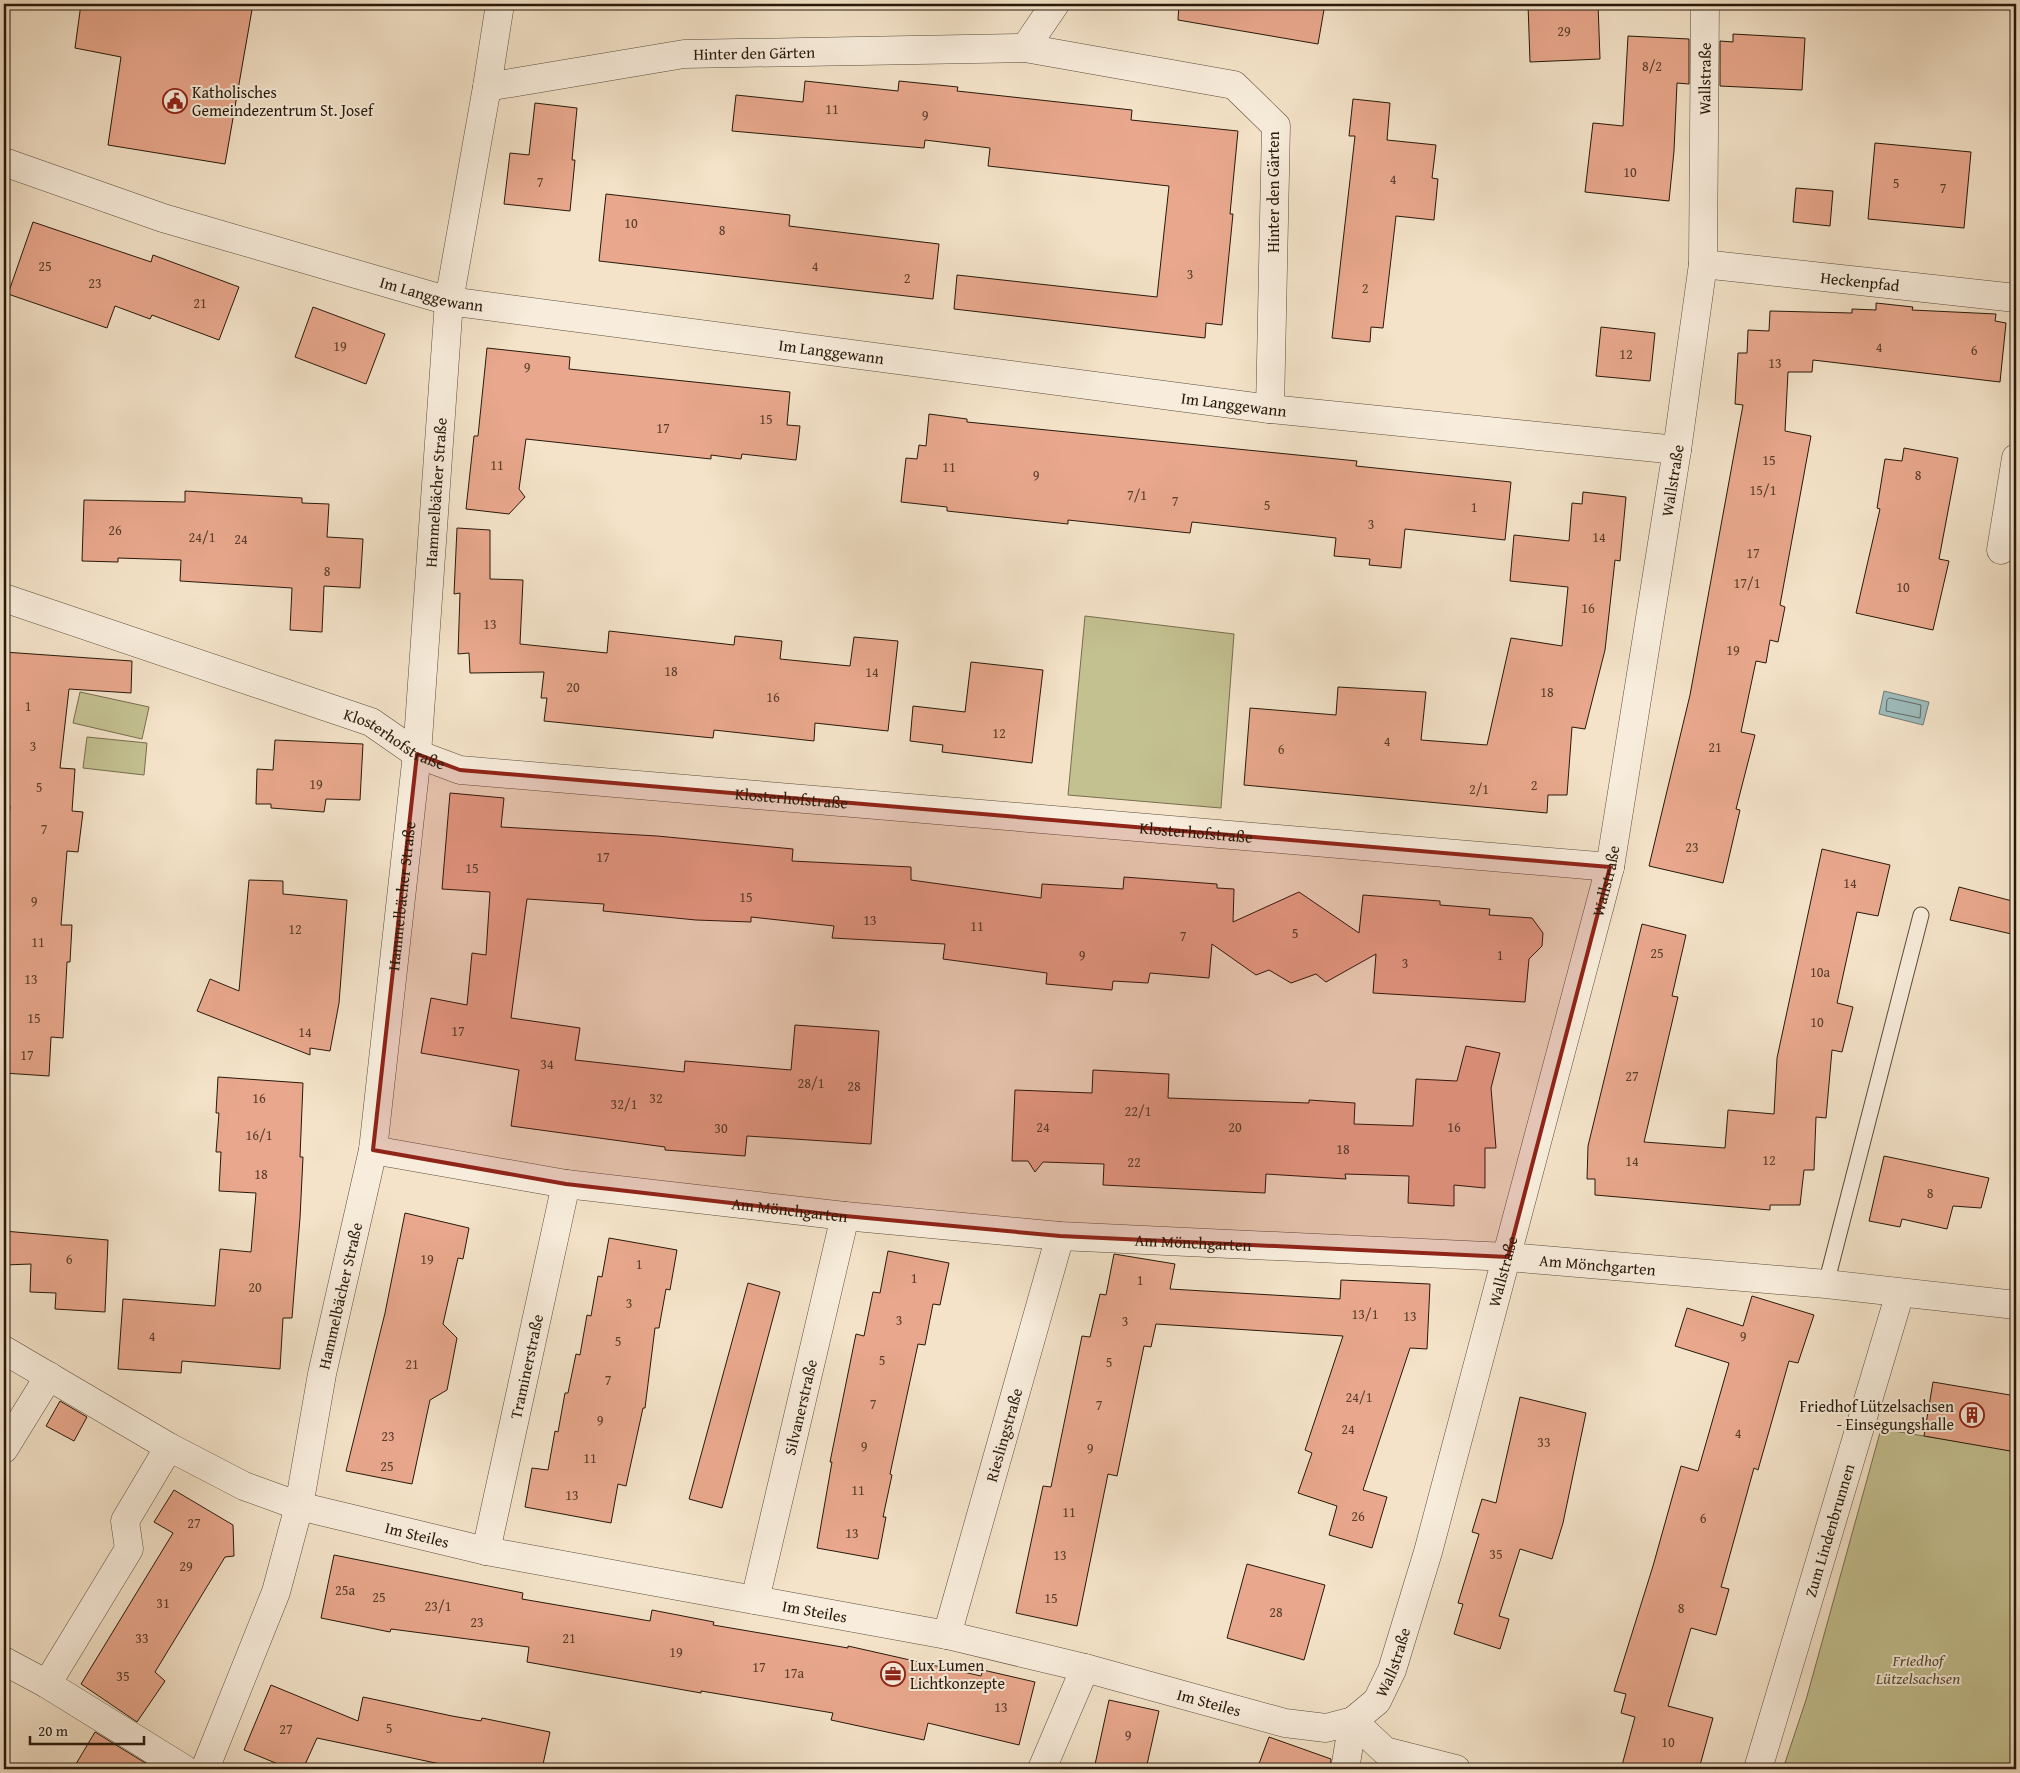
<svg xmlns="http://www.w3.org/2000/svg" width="2020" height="1773" font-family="'Gentium Book Plus',serif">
<rect width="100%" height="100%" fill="#f4e3c9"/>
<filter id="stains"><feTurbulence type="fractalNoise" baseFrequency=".004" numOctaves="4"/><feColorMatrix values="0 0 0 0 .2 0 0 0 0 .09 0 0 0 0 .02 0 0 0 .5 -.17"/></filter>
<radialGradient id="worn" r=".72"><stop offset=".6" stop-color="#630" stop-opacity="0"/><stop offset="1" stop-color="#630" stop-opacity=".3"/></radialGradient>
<g fill="#c4c191" stroke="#766d4e">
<path d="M1085 616 1234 634 1221 808 1068 795Z"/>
<path d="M80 692 149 707 142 739 73 723Z"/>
<path d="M87 737 147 743 144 775 83 768Z"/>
<path d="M1881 1429 2016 1451V1769H1783L1806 1700Z"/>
</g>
<path fill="#9ebdbe" stroke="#6e7b76" d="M1884 691 1929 702 1923 725 1879 714Z"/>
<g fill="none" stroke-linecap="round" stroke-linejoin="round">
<path stroke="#626b64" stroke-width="1" d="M1890 698 1921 705 1920 718 1886 711 1887 700Z"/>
</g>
<g fill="#e9a88d" stroke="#27190a">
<path d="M81 4H253L225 164 108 145 121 57 75 48Z"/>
<path d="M1179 4H1325L1318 44 1178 20Z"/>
<path d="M1528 4H1598L1600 59 1530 62Z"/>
<path d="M1733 34 1805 38 1802 90 1720 86V41L1733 42Z"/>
<path d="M1628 36 1689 39V84L1677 83 1674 151 1669 201 1585 192 1593 123 1623 126Z"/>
<path d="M805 81 898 91 899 81 958 87 957 91 1132 110 1131 120 1238 131 1230 214H1233L1222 325 1206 323 1205 338 954 309 957 275 1157 297 1169 186 988 166 990 148 925 140 924 148 732 131 736 95 803 102Z"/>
<path d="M1353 99 1390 103 1387 140 1436 145 1432 178 1438 179 1434 220 1396 216 1383 328 1371 327 1370 342 1332 338 1355 136H1349Z"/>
<path d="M535 103 577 108 572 160H575L570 211 504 204 510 153 529 155Z"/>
<path d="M1875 143 1971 152 1964 228 1868 219Z"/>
<path d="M1796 188 1833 191 1830 226 1793 222Z"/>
<path d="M606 194 790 215 789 226 939 244 933 299 599 261Z"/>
<path d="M33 222 151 262 153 255 239 287 219 340 152 315 150 319 115 306 107 328 8 294Z"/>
<path d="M1876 303 1913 307 1912 310 1996 314 1995 321 2006 323 2000 382 1813 360 1812 372H1788L1785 431 1811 436 1780 605 1785 607 1778 642 1770 640 1766 663 1756 661 1741 732 1755 735 1736 809 1740 810 1723 883 1649 866 1690 695 1743 405 1735 404 1738 353H1747L1748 330 1769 331 1770 311 1852 313V309L1876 310Z"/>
<path d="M313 307 385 334 366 384 295 357Z"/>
<path d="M1601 327 1655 333 1650 381 1596 376Z"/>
<path d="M487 348 570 357 569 369 790 392 787 425 800 426 796 460 742 454 741 459 711 455V459L526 439 519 489 525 497 509 514 466 509 474 436H478Z"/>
<path d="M929 414 967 419V422L1357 461 1356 466 1511 482 1505 540 1405 529 1401 568 1369 565 1370 559 1334 556 1336 538 1192 522 1190 533 1068 520V524L947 511V507L901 502 906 458 917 459 919 445 926 446Z"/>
<path d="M1904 448 1958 458 1939 559 1949 561 1933 630 1856 613 1880 509 1877 508 1885 459 1902 461Z"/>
<path d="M185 491 302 498V503L329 504 327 537 363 539 360 588 324 586 322 632 290 630 292 588 180 581 181 560 118 558V562L82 561 84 500 185 502Z"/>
<path d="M1583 492 1626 497 1620 561 1615 560 1605 650 1585 729 1572 727 1567 795H1548L1547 813 1244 785 1250 708 1336 715 1338 687 1426 692 1421 740 1487 745 1511 638 1562 646 1568 587 1510 581 1514 535 1569 541 1572 503 1582 504Z"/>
<path d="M457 528 490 530V579L523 580 520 644 607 653 609 631 734 645 735 636 782 641 780 659 850 666 854 637 898 641 888 731 815 723 814 741 714 730 713 738 544 721 547 698H541L544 672 470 673 469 653 458 654 460 593 454 594Z"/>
<path d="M4 652 132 661 131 693 69 689 60 768 75 769 72 811 83 812 78 852 67 851 61 925H72L70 962H67L63 1038 51 1037 49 1076 4 1073V886L10 806 4 805Z"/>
<path d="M971 662 1043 670 1032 763 942 752 943 745 910 741 913 706 965 712Z"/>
<path d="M275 740 363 744 360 800 326 799 324 812 271 808V804H256L257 769 273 770Z"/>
<path d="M450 793 504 798 501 827 657 836 793 849 792 861 911 867V880L1041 898 1042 884 1123 889 1124 877 1217 884V888L1234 889 1233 922 1299 892 1359 933 1363 895 1440 901V905L1490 909 1489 915 1532 918 1543 933 1542 946 1529 959 1525 1002 1373 993 1376 954 1326 982 1316 974 1291 983 1269 970 1256 975 1212 944 1209 978 1150 973 1148 983 1113 981 1112 990 1046 984 1047 973 943 959 945 944 832 938 834 926 751 917V922L696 920 603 911 604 904 527 899 511 1018 580 1028 575 1060 684 1072 685 1061 791 1070 795 1025 879 1031 871 1144 747 1136 745 1156 665 1150V1147L511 1126 519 1070 421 1053 431 998 467 1005 472 953 486 955 490 892 442 889Z"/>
<path d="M1822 849 1890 865 1878 916 1857 912 1837 1003 1853 1007 1842 1052 1832 1050 1826 1118 1816 1117 1814 1170H1804L1800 1205H1770V1210L1595 1195V1179H1587L1588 1146 1642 924 1686 935 1672 996 1678 997 1644 1142 1725 1148 1728 1110 1774 1114 1777 1058Z"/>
<path d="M249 880 283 881V894L347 900 339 1003 330 1051 310 1048V1055L197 1011 210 979 239 991Z"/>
<path d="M1959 887 2016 902V935L1950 920Z"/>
<path d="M1466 1046 1500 1053 1491 1088 1496 1148H1485V1188L1454 1185V1206L1408 1203 1409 1176 1345 1174 1346 1179 1266 1174 1265 1193 1103 1185 1104 1164 1043 1162 1035 1172 1028 1161H1012L1015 1090 1092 1093 1093 1070 1169 1074 1168 1098 1309 1103V1100L1355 1103 1354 1124 1413 1126 1416 1079 1457 1081Z"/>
<path d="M218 1077 303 1083 300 1157H303L300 1218 292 1318H283L280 1369 182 1361 181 1373 118 1369 123 1299 215 1306 220 1249 251 1252 256 1193 219 1191 221 1152H216L219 1113H216Z"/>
<path d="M1884 1156 1989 1178 1981 1208 1953 1206 1947 1229 1902 1219 1900 1227 1869 1221Z"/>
<path d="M405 1213 469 1228 463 1259 458 1258 443 1324 457 1338 447 1390 430 1400 412 1484 346 1471 385 1313Z"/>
<path d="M4 1231 108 1240 105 1312 55 1309 56 1293 30 1292 31 1264 4 1265Z"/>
<path d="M609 1238 677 1250 670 1290 666 1289 659 1328H655L645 1408H643L626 1486 618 1484 611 1523 525 1507 532 1468 548 1470 555 1431 558 1432 565 1393H568L576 1354 580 1355 587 1315 591 1316 598 1276 602 1277Z"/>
<path d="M888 1251 949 1263 940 1305 933 1304 925 1345 918 1344 890 1474 892 1475 883 1517H886L878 1559 817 1548 832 1462H830L856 1334 864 1336 873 1292 880 1293Z"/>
<path d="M1114 1254 1175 1264 1170 1289 1340 1299 1341 1280 1430 1284 1427 1349 1410 1348 1363 1490 1387 1497 1372 1548 1329 1535 1337 1506 1298 1493 1312 1453 1305 1450 1343 1336 1156 1324 1151 1347 1144 1346 1117 1476 1108 1474 1077 1626 1016 1613 1043 1486 1051 1487 1082 1336 1090 1337 1100 1294 1106 1295Z"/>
<path d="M748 1283 780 1292 722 1508 689 1499Z"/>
<path d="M1752 1296 1814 1315 1798 1363 1789 1361 1758 1470 1754 1468 1721 1587 1729 1589 1716 1635 1691 1628 1668 1706 1713 1718 1699 1769H1621L1635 1717 1621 1713 1626 1694 1614 1691 1653 1566 1681 1466 1698 1471 1729 1363 1675 1346 1687 1308 1743 1326Z"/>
<path d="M1933 1382 2016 1396V1452L1924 1436Z"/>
<path d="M1520 1397 1586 1413 1563 1523 1552 1559 1520 1549 1499 1616 1509 1619 1500 1649 1454 1634 1463 1604 1458 1603 1479 1534 1472 1532 1482 1499 1496 1503Z"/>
<path d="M60 1401 87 1417 74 1441 46 1426Z"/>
<path d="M174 1490 233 1525 234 1556 225 1557 155 1672 165 1681 137 1722 81 1684 173 1533 154 1522Z"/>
<path d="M334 1555 523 1593 522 1599 650 1621 652 1610 714 1622 713 1625 848 1648V1646L981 1676 983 1670 1035 1682 1019 1745 928 1723 924 1740 831 1720 833 1713 701 1691V1693L527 1662 529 1647 391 1629 390 1632 321 1618Z"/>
<path d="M1247 1564 1325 1585 1304 1660 1227 1638Z"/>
<path d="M271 1685 358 1721 363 1697 452 1716 481 1721 482 1718 550 1732 542 1769H464L317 1738 303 1769H290L244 1750Z"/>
<path d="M1109 1700 1159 1711 1146 1769H1094Z"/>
<path d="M95 1732 155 1769H73Z"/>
<path d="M1269 1737 1331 1759 1330 1769H1257Z"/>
</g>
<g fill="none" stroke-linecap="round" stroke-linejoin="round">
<defs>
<path id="lane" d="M1826 1284 1921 915"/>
<g id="street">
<path d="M1025 48 1055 4"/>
<path id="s1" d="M487 87 684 54 1025 48 1234 85 1276 126 1270 409"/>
<path id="s2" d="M4 162 163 218 449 301 1270 409 1677 450"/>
<path id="s3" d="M1703 264 2016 298"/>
<path d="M2001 550 2016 458"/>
<path id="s4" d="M4 598 371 722 417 754 460 770 1610 867"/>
<path id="s5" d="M373 1150 566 1184 845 1216 1060 1236 1508 1257 1826 1284 2016 1305"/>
<path id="s6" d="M4 1350 169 1447 244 1486 299 1506 486 1551 947 1635 1085 1668 1285 1723 1326 1728 1353 1721 1385 1751 1456 1769"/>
<path d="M4 1449 49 1376"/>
<path id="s7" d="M486 1551 566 1184"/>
<path id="s8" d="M755 1600 845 1216"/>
<path id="s9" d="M947 1635 1060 1236"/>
<path d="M4 1661 47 1684 184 1769"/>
<path d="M47 1684 129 1549 125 1521 169 1447"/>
<path id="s10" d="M205 1769 276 1592 299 1506 322 1374 373 1150 417 754 449 301 487 87 500 4"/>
<path d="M1042 1769 1085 1668"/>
<path id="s11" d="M1345 1769 1353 1721 1377 1701 1392 1670 1428 1552 1610 867 1677 450 1703 264 1705 4"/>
<path id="s12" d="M1758 1769 1900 1293"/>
</g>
</defs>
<use href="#lane" stroke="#5a4c3a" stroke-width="17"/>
<use href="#street" stroke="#5a4c3a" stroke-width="29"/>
<use href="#lane" stroke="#f8eddc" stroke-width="15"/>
<use href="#street" stroke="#f8eddc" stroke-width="28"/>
</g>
<path fill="#8f2418" fill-opacity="0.2" stroke="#8f2418" stroke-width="4" stroke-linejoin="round" d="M417 754 460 770 1610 867 1508 1257 1060 1236 845 1216 566 1184 373 1150Z"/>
<defs>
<symbol id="civic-ring" viewBox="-11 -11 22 22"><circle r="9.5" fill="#f8eddc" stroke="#8f2418" stroke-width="1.5"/><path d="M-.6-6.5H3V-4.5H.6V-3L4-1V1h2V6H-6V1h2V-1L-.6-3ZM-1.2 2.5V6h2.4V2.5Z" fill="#8f2418"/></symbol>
<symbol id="building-ring" viewBox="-11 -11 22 22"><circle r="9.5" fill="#f8eddc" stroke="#8f2418" stroke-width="1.5"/><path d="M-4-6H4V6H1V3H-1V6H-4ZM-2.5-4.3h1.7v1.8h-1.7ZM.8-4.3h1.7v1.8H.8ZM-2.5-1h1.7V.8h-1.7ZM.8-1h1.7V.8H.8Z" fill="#8f2418"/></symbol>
<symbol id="office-ring" viewBox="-11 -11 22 22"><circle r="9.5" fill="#f8eddc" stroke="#8f2418" stroke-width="1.5"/><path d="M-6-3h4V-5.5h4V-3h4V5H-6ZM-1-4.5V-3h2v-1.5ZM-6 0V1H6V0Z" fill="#8f2418"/></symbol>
</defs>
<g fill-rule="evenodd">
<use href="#civic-ring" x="161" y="87" width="28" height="28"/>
<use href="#building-ring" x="1958" y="1401" width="28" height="28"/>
<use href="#office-ring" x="879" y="1660" width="28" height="28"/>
</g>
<g text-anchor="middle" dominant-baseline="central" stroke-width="4" stroke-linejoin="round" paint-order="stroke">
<g font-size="14" fill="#583d2b">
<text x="1564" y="31">29</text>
<text x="1652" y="66">8/2</text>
<text x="832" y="109">11</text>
<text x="925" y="115">9</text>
<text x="1630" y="172">10</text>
<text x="1393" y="179">4</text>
<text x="540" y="182">7</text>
<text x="1896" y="183">5</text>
<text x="1943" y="188">7</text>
<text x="631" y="223">10</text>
<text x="722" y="230">8</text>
<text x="45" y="266">25</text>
<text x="815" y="266">4</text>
<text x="1190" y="274">3</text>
<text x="907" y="278">2</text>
<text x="95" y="283">23</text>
<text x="1365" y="288">2</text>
<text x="200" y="303">21</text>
<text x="340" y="346">19</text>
<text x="1879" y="347">4</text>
<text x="1974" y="350">6</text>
<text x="1626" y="354">12</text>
<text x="1775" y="363">13</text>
<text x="527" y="367">9</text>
<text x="766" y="419">15</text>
<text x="663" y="428">17</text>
<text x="1769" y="460">15</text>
<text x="497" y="465">11</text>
<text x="949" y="467">11</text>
<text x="1036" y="475">9</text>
<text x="1918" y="475">8</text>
<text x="1763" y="490">15/1</text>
<text x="1137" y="495">7/1</text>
<text x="1175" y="501">7</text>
<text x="1267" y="505">5</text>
<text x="1474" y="507">1</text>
<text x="1371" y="524">3</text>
<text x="115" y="530">26</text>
<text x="202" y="537">24/1</text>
<text x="1599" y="537">14</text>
<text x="241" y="539">24</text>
<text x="1753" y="553">17</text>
<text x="327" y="571">8</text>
<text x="1747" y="583">17/1</text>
<text x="1903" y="587">10</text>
<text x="1588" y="608">16</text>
<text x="490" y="624">13</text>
<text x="1733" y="650">19</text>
<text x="671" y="671">18</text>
<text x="872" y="672">14</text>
<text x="573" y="687">20</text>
<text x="1547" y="692">18</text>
<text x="773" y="697">16</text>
<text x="28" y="706">1</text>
<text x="999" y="733">12</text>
<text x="1387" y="741">4</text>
<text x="33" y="746">3</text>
<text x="1715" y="747">21</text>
<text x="1281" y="749">6</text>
<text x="316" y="784">19</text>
<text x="1534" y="785">2</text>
<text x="39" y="787">5</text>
<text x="1479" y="789">2/1</text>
<text x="44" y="829">7</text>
<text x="1692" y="847">23</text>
<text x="603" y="857">17</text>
<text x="472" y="868">15</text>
<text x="1850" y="883">14</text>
<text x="746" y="897">15</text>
<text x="34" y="901">9</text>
<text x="870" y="920">13</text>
<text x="977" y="926">11</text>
<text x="295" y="929">12</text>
<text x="1295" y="933">5</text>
<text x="1183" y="936">7</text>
<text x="38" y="942">11</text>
<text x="1657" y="953">25</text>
<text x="1082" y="955">9</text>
<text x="1500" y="955">1</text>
<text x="1405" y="963">3</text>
<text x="1820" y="972">10a</text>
<text x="31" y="979">13</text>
<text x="34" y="1018">15</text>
<text x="1817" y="1022">10</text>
<text x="458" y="1031">17</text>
<text x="305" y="1032">14</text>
<text x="27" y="1055">17</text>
<text x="547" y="1064">34</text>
<text x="1632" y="1076">27</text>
<text x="811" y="1083">28/1</text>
<text x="854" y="1086">28</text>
<text x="259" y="1098">16</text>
<text x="656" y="1098">32</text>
<text x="624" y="1104">32/1</text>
<text x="1138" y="1111">22/1</text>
<text x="1043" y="1127">24</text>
<text x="1235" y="1127">20</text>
<text x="1454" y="1127">16</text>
<text x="721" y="1128">30</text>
<text x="259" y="1135">16/1</text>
<text x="1343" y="1149">18</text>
<text x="1769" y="1160">12</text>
<text x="1632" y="1161">14</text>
<text x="1134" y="1162">22</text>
<text x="261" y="1174">18</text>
<text x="1930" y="1193">8</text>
<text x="69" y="1259">6</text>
<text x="427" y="1259">19</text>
<text x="639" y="1264">1</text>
<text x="914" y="1278">1</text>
<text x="1140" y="1280">1</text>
<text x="255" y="1287">20</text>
<text x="629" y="1303">3</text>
<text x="1365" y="1314">13/1</text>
<text x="1410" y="1316">13</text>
<text x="899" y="1320">3</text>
<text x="1125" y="1321">3</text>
<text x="152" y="1336">4</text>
<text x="1743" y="1336">9</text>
<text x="618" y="1341">5</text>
<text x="882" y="1360">5</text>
<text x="1109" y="1362">5</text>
<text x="412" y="1364">21</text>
<text x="608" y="1380">7</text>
<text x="1359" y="1397">24/1</text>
<text x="873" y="1404">7</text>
<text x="1099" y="1405">7</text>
<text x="600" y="1420">9</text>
<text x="1348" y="1429">24</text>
<text x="1738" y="1433">4</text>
<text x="388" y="1436">23</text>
<text x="1544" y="1442">33</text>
<text x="864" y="1446">9</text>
<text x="1090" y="1448">9</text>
<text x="590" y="1458">11</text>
<text x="387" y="1466">25</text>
<text x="858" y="1490">11</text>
<text x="572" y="1495">13</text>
<text x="1069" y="1512">11</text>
<text x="1358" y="1516">26</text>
<text x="1703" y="1518">6</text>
<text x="194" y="1523">27</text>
<text x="852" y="1533">13</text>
<text x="1496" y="1554">35</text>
<text x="1060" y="1555">13</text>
<text x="186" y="1566">29</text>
<text x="345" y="1590">25a</text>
<text x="379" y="1597">25</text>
<text x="1051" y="1598">15</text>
<text x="163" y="1603">31</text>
<text x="438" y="1606">23/1</text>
<text x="1681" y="1608">8</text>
<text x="1276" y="1612">28</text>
<text x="477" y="1622">23</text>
<text x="142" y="1638">33</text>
<text x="569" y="1638">21</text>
<text x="676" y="1652">19</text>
<text x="759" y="1667">17</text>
<text x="794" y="1673">17a</text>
<text x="123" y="1676">35</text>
<text x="1001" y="1707">13</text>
<text x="389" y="1728">5</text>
<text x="286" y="1729">27</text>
<text x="1128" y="1735">9</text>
<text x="1668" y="1742">10</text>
</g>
<g font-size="16" fill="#27190a" stroke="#f8eddc">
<text stroke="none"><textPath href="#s1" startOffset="270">Hinter den Gärten</textPath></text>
<text stroke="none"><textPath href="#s11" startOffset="1742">Wallstraße</textPath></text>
<text transform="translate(1273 192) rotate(-90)">Hinter den Gärten</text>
<text stroke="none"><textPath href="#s3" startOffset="158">Heckenpfad</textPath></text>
<text stroke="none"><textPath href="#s2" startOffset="448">Im Langgewann</textPath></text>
<text stroke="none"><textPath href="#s2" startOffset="852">Im Langgewann</textPath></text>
<text stroke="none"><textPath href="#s2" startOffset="1258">Im Langgewann</textPath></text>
<text stroke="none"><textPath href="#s11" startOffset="1338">Wallstraße</textPath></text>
<text stroke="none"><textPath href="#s10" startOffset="1304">Hammelbächer Straße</textPath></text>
<text stroke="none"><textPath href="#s4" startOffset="416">Klosterhofstraße</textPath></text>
<text stroke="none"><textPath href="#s4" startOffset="822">Klosterhofstraße</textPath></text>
<text stroke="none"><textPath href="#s4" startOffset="1228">Klosterhofstraße</textPath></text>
<text stroke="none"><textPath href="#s11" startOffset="932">Wallstraße</textPath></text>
<text stroke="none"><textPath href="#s10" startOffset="899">Hammelbächer Straße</textPath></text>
<text stroke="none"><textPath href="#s5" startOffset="421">Am Mönchgarten</textPath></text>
<text stroke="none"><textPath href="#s5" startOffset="826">Am Mönchgarten</textPath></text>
<text stroke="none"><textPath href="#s5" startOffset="1231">Am Mönchgarten</textPath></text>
<text stroke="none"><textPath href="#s11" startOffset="528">Wallstraße</textPath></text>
<text stroke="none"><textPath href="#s10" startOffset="494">Hammelbächer Straße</textPath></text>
<text stroke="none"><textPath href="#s7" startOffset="189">Traminerstraße</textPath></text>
<text stroke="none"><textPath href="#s8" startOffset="198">Silvanerstraße</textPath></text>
<text stroke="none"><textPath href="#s9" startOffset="208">Rieslingstraße</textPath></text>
<text stroke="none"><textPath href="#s12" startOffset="249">Zum Lindenbrunnen</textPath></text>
<text stroke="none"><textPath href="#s6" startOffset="456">Im Steiles</textPath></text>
<text stroke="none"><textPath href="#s6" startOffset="861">Im Steiles</textPath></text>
<text stroke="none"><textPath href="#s11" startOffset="122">Wallstraße</textPath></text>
<text stroke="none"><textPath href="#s6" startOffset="1266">Im Steiles</textPath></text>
</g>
<g font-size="16" fill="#27190a" stroke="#f8eddc" text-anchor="start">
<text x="192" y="92">Katholisches<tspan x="192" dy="18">Gemeindezentrum St. Josef</tspan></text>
<text x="1954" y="1406" text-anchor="end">Friedhof Lützelsachsen<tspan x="1954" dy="18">- Einsegungshalle</tspan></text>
<text x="910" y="1665">Lux Lumen<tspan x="910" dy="18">Lichtkonzepte</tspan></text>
</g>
<g font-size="16" font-style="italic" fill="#564b32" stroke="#f8eddc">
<text x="1918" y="1660">Friedhof<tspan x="1918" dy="18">Lützelsachsen</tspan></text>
</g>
</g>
<rect width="2020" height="1773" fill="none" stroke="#f4e3c9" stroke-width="20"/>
<rect x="5" y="5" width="2010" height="1763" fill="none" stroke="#27190a" stroke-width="2.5"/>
<rect x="10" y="10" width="2000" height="1753" fill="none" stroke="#27190a"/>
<path d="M30 1736v8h114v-8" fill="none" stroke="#27190a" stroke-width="2.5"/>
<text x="38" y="1736" font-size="15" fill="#27190a" stroke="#f8eddc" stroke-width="4" paint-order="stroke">20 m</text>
<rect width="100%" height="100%" filter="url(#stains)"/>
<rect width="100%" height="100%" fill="url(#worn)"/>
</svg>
